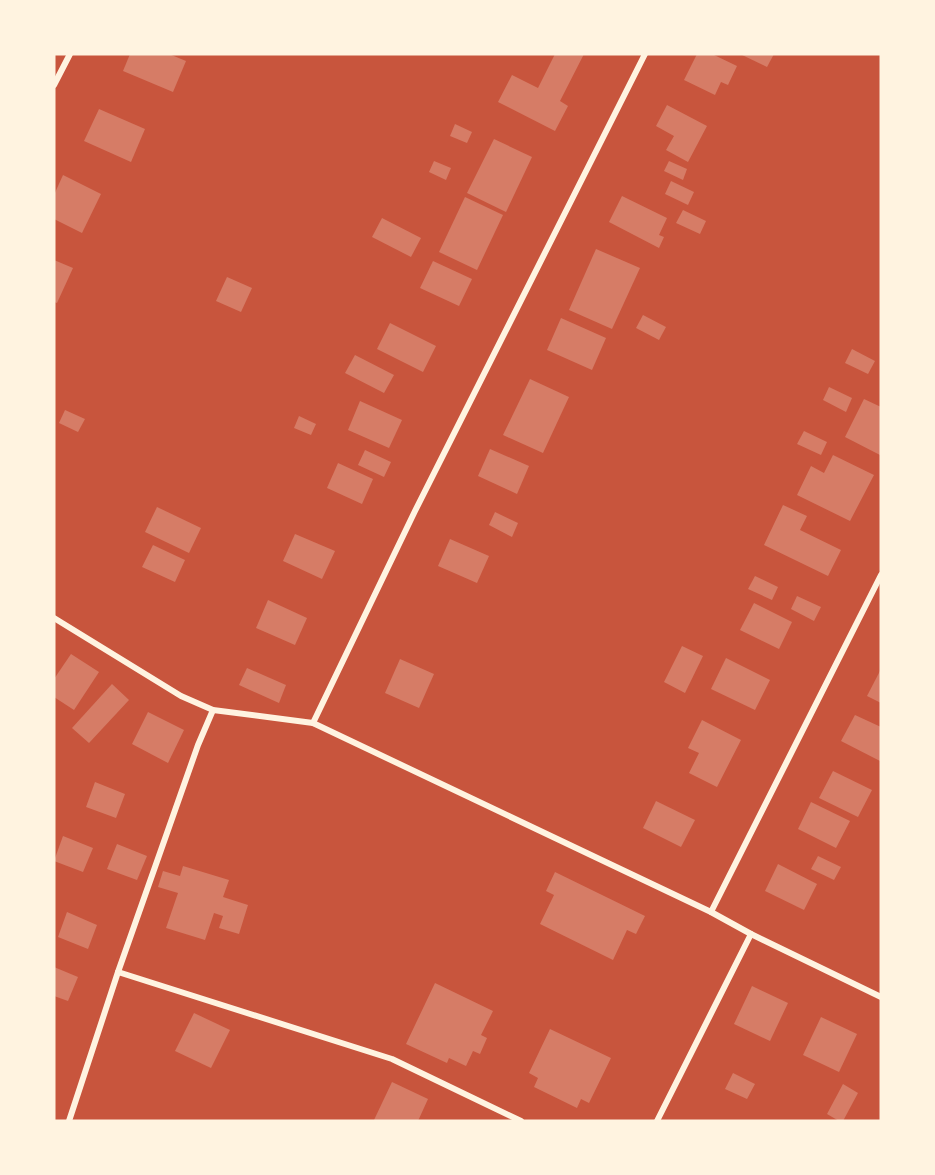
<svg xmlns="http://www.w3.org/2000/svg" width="935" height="1175" font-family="'PT Sans',sans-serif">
<rect width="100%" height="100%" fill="#c8553d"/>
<g fill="#d67c66">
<path d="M130 54H169L186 61 173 92 123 71Z"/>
<path d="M555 54H584L560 101 568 106 555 131 498 102 512 75 538 88Z"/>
<path d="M697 54H712L737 66 728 85 721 82 715 95 684 80Z"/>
<path d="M740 54H774L767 67Z"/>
<path d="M667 105 707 126 688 162 666 150 674 136 656 126Z"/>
<path d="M99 109 145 129 131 162 84 141Z"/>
<path d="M455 124 472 132 467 143 450 136Z"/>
<path d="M494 139 532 157 506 212 467 193Z"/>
<path d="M434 161 451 168 446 180 429 172Z"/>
<path d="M669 161 687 169 683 180 664 171Z"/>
<path d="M63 175 101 194 82 233 54 219V195Z"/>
<path d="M671 181 694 192 688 205 665 194Z"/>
<path d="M622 196 667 218 659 235 664 237 659 248 609 222Z"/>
<path d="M465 197 503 215 477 270 439 252Z"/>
<path d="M683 210 706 221 700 234 676 223Z"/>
<path d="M382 218 421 238 411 257 372 237Z"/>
<path d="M596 249 640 268 612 329 569 310Z"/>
<path d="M54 260 73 268 57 303 54 302Z"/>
<path d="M433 261 472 279 459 306 420 288Z"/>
<path d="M227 277 252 288 241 312 216 301Z"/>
<path d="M643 315 666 327 659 340 636 328Z"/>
<path d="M561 318 606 338 592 370 547 350Z"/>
<path d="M390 323 436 346 423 372 377 349Z"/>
<path d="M852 349 875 361 868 374 845 363Z"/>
<path d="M355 355 394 375 384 393 345 373Z"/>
<path d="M530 379 569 397 543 453 503 435Z"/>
<path d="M829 387 852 398 846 412 823 400Z"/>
<path d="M864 399 881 407 880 455 845 437Z"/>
<path d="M360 401 402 420 389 448 348 430Z"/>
<path d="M65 410 85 419 78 432 59 423Z"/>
<path d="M299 416 316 424 311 435 294 428Z"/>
<path d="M804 431 827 442 821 455 797 444Z"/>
<path d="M490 449 529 466 517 494 478 476Z"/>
<path d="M365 450 391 462 384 477 358 465Z"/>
<path d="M833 455 874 475 850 521 797 495 811 466 824 473Z"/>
<path d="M338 463 373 479 362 504 327 488Z"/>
<path d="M783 505 807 516 800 530 841 550 828 576 764 545Z"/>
<path d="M157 507 201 528 189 553 145 532Z"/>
<path d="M495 512 518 523 512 537 489 525Z"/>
<path d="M295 534 335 551 322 579 283 561Z"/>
<path d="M450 539 489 556 477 583 438 566Z"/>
<path d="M153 545 185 560 175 582 142 567Z"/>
<path d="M755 576 778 587 772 600 748 589Z"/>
<path d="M797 596 821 607 814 621 791 609Z"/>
<path d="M268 600 307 618 295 645 256 628Z"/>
<path d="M754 603 792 622 779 649 740 630Z"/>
<path d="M682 646 703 656 685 693 664 682Z"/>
<path d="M71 654 99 672 74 710 54 697V679Z"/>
<path d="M726 658 770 680 755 710 711 689Z"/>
<path d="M400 659 434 674 419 708 385 693Z"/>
<path d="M247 668 286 685 279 703 239 685Z"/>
<path d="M881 669V703L867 696Z"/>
<path d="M112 684 129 700 89 743 72 728Z"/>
<path d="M148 712 184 730 168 763 132 744Z"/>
<path d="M855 715 881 727 880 761 841 741Z"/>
<path d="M702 720 741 740 717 787 689 773 699 753 688 748Z"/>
<path d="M833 771 872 790 858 817 819 798Z"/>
<path d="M95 782 125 794 116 818 86 807Z"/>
<path d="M656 801 695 820 681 847 643 828Z"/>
<path d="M811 802 850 821 836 848 798 829Z"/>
<path d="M63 836 93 848 83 872 54 861Z"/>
<path d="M117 844 147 856 137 880 107 869Z"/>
<path d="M818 856 841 867 834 880 811 869Z"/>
<path d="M778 864 817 884 804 910 765 891Z"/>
<path d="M183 866 229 880 223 897 248 905 239 934 219 928 223 916 214 913 205 940 166 928 178 893 158 887 163 871 180 876Z"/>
<path d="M555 872 645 916 636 934 627 930 613 960 540 924 554 895 546 891Z"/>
<path d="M67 912 97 925 88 949 58 937Z"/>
<path d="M54 967 78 977 68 1001 54 996Z"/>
<path d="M435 983 493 1011 481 1035 487 1038 480 1054 473 1051 466 1066 449 1058 447 1063 406 1044Z"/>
<path d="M752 986 788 1003 770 1041 734 1024Z"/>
<path d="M194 1013 230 1030 211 1068 175 1051Z"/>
<path d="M821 1017 857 1034 839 1072 803 1055Z"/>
<path d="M550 1029 611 1058 589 1103 581 1099 577 1108 534 1087 538 1078 529 1073Z"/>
<path d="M733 1073 755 1084 747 1099 725 1089Z"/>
<path d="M392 1082 428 1099 418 1121 374 1120Z"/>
<path d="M843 1084 858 1093 843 1121H839L827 1114Z"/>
</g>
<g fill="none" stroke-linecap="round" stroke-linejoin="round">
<g stroke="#fff3e0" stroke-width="6">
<path d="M54 85 70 54"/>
<path d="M54 618 181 696 213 710 313 723 711 912 751 934 881 997"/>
<path d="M313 723 415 511 645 54"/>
<path d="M711 912 881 575"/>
<path d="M118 972 392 1059 521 1121"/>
<path d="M69 1121 118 972 198 745 213 710"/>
<path d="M657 1121 751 934"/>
</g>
</g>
<rect width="935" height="1175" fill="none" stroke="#fff3e0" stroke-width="111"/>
</svg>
